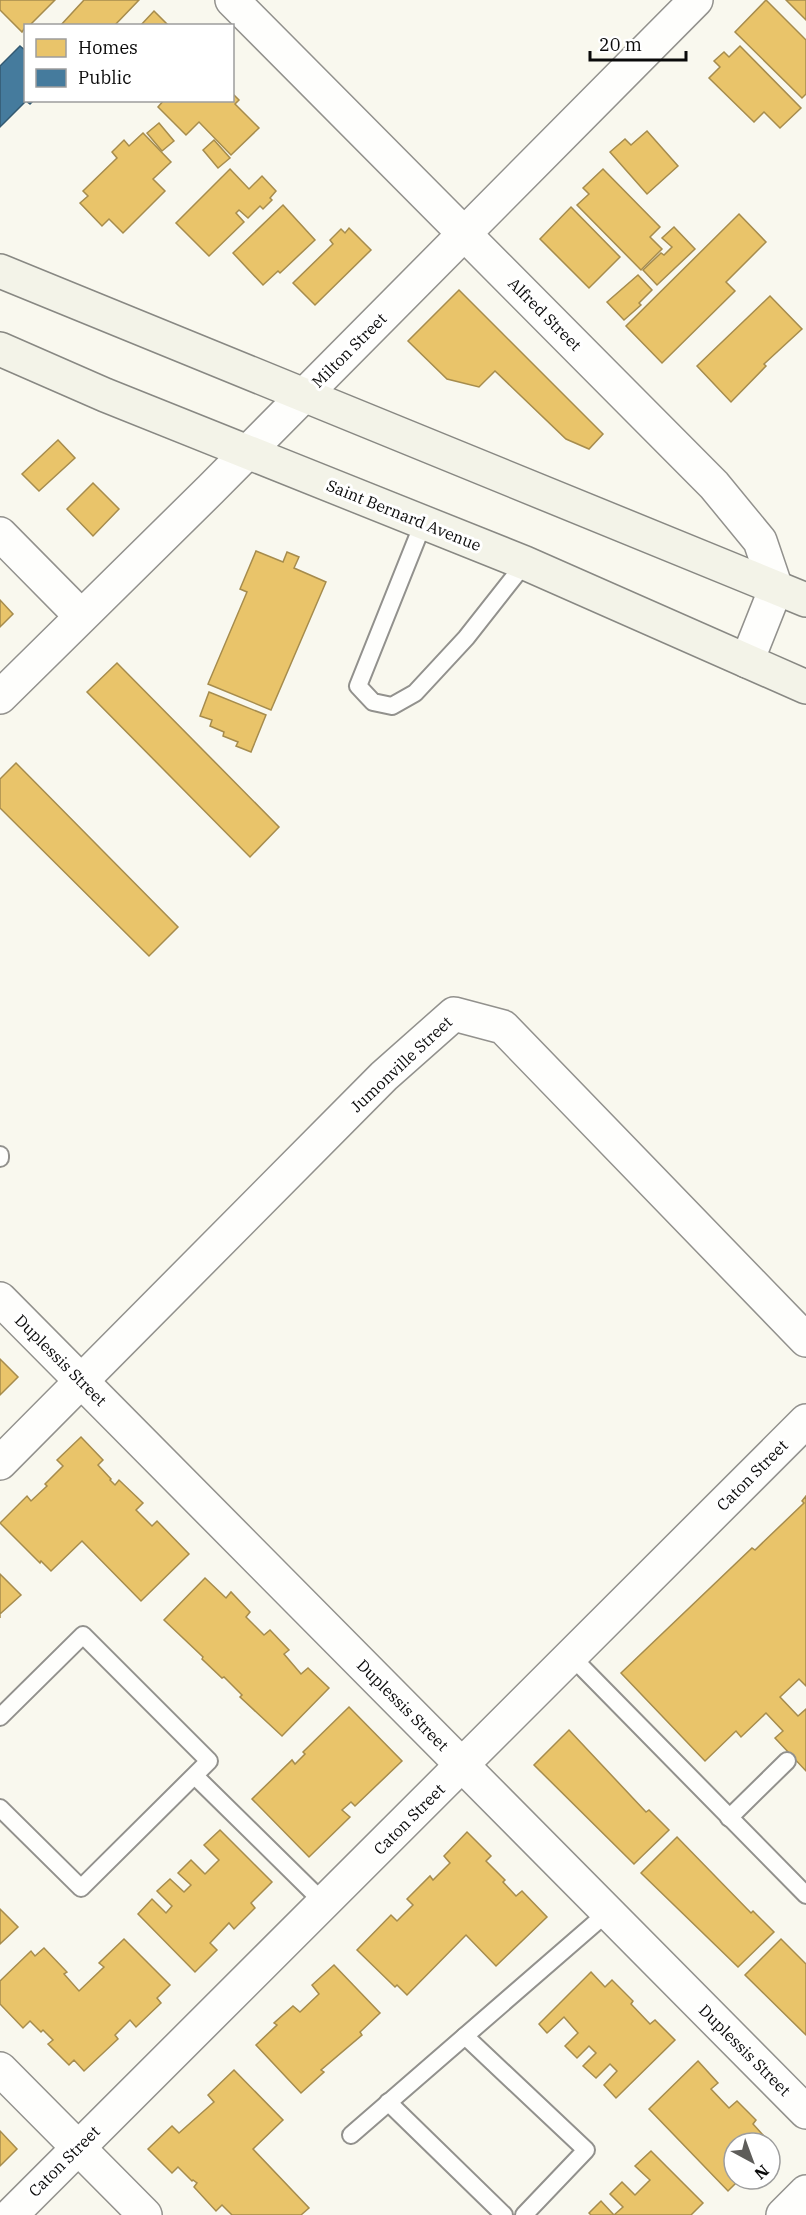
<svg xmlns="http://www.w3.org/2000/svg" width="806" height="2215" font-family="'IBM Plex Serif',serif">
<rect width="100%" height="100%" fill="#f9f8ee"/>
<g fill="#e9c46a" stroke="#a68c4d" stroke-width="1.5">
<path d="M0 0H55L29 26H26L22 32 0 10Z"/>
<path d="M84 0H139L114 26H60Z"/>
<path d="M766 0 806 40V94L802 98 735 32Z"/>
<path d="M786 0H806V20Z"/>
<path d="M154 11 169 26H140Z"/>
<path d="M740 46 801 108 780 128 764 112 754 122 709 78 720 67 714 61 724 52 729 57Z"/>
<path d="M232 93 239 100 235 104 259 128 231 155 199 122 186 135 158 107 164 100H232Z"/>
<path d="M159 123 174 141 162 151 147 133Z"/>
<path d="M647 131 678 166 647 194 610 152 625 139 631 145Z"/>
<path d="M143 133 171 162 153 179 165 191 123 233 109 219 102 226 80 203 88 196 83 191 117 158 112 152 124 140 129 146Z"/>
<path d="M214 140 230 158 218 168 203 150Z"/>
<path d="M230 169 249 189 262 176 276 191 270 198 272 200 263 209 260 206 248 218 239 210 236 213 244 222 209 256 176 223Z"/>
<path d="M603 169 660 227 650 237 662 249 641 270 577 205 589 194 583 188Z"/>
<path d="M283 205 315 240 280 273 278 271 263 285 233 253Z"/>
<path d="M571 207 620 257 589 288 540 239Z"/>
<path d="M739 214 766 242 726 282 735 291 662 363 626 326Z"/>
<path d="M674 227 695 249 657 285 643 270 661 253 664 255 672 247 662 238Z"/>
<path d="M349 228 371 250 315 305 293 283 333 244 330 240 341 229 345 233Z"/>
<path d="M638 275 652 290 639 303 641 305 624 320 607 302Z"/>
<path d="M459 290 603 434 589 449 566 439 495 371 479 387 447 379 408 341Z"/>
<path d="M770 296 802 329 764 364 766 366 731 402 697 366Z"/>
<path d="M58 440 75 458 39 491 22 474Z"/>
<path d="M93 483 119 509 93 536 67 509Z"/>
<path d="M256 551 283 562 287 552 299 557 294 568 326 582 271 710 208 684 247 592 240 589Z"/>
<path d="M0 600 13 614 0 627Z"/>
<path d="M117 663 279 827 250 857 87 692Z"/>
<path d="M209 692 266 715 251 752 236 746 238 742 223 736 224 732 210 726 212 720 200 716Z"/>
<path d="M16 763 178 927 149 956 0 808V779Z"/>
<path d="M0 1359 18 1377 0 1395Z"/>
<path d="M81 1437 103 1460 98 1465 111 1479 110 1480 115 1485 119 1480 143 1503 136 1510 152 1526 157 1521 189 1554 141 1601 82 1541 51 1571 41 1561 40 1563 0 1523 27 1496 31 1501 47 1486 45 1484 63 1466 57 1460Z"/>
<path d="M806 1496V1686L799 1679 780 1697 798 1716 806 1709V1771L775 1738 783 1731 766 1713 741 1737 736 1731 705 1761 621 1673 752 1548 755 1550 804 1503 802 1501Z"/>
<path d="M0 1574 21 1595 0 1614V1618Z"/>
<path d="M205 1578 226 1598 231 1592 250 1612 246 1617 264 1635 270 1630 289 1650 284 1654 301 1674 308 1668 329 1688 282 1736 240 1697 242 1695 224 1677 222 1678 202 1659 203 1657 164 1620Z"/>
<path d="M349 1707 402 1761 355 1806 351 1802 342 1810 350 1817 309 1857 252 1799 292 1760 295 1764 305 1754 303 1752Z"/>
<path d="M569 1730 646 1812 649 1810 669 1830 634 1864 534 1765Z"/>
<path d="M220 1830 272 1882 251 1903 255 1908 234 1929 229 1923 210 1943 217 1950 195 1972 138 1914 152 1899 166 1913 172 1906 157 1891 170 1879 184 1892 191 1885 178 1873 191 1860 205 1874 219 1860 204 1845Z"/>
<path d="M467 1832 491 1856 486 1861 505 1880 503 1882 516 1896 522 1891 547 1917 496 1966 466 1935 407 1995 397 1985 395 1987 357 1950 391 1915 397 1921 413 1905 407 1899 430 1876 433 1880 450 1863 444 1856Z"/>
<path d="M677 1837 751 1913 753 1911 774 1932 738 1967 641 1873Z"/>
<path d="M0 1909 18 1927 0 1944Z"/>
<path d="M124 1939 170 1985 157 1998 161 2003 136 2027 130 2020 115 2035 118 2039 84 2071 74 2060 69 2065 48 2044 53 2040 43 2030 41 2032 30 2021 23 2028 0 2004V1981L31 1951 35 1956 44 1948 67 1972 64 1974 79 1991 104 1967 99 1963Z"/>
<path d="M781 1939 806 1964V2035L745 1975Z"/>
<path d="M334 1965 380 2013 360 2032 362 2035 321 2070 324 2072 301 2093 256 2045 277 2025 274 2023 293 2006 300 2012 319 1994 312 1985Z"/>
<path d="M591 1972 605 1987 612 1980 633 2001 631 2004 650 2024 655 2020 675 2040 616 2098 604 2085 617 2071 610 2064 596 2078 583 2066 596 2053 589 2046 577 2058 565 2046 578 2033 564 2017 547 2033 539 2024Z"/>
<path d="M698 2061 718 2083 711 2089 729 2108 737 2101 756 2120 753 2124 774 2147 770 2151V2143H734V2179H740L728 2191 649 2109Z"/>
<path d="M234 2070 283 2120 253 2149 309 2208 301 2215H232L222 2205 216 2211 194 2187 197 2183 193 2180 192 2181 178 2167 172 2173 148 2149 172 2126 179 2133 214 2102 208 2095Z"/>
<path d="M0 2131 17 2149 0 2166Z"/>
<path d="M651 2151 703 2203 691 2215H591L589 2213 601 2201 614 2215 623 2207 610 2194 622 2182 635 2195 650 2180 635 2166Z"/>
</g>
<path fill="#457b9d" stroke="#335971" stroke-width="1.5" d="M20 46 26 51V100H34L30 104 26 101 0 127V66Z"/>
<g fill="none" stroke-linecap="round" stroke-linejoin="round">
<defs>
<g id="service">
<path d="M424 521 358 686 373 702 392 706 415 693 466 638 525 563"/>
<path d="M0 1155V1158"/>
<path d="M571 1656 806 1895"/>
<path d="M0 1717 83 1635 209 1761 81 1888 0 1808"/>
<path d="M195 1776 324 1903"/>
<path d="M729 1818 787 1761"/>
<path d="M465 2036 586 2150 524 2215"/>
<path d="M388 2102 504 2215"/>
<path d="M351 2135 608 1912"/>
</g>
<g id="minor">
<path d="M232 0 714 485 760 541 776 588 747 661"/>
<path d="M0 534 81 616"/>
<path d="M0 697 211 489 696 0"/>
<path d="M0 1299 806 2112"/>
<path d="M0 1463 384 1076 454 1014 503 1027 806 1340"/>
<path d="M0 2069 145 2215"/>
<path d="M11 2215 806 1421"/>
<path d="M783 2215 806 2192"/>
</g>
<g id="secondary">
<path d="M0 271 806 600"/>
<path d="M0 349 105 395 525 563 806 687"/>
</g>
</defs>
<use href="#service" stroke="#92918d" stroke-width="20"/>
<use href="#minor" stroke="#92918d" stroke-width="36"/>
<use href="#secondary" stroke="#888883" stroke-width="36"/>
<use href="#service" stroke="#fefefc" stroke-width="16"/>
<use href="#minor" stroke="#fefefc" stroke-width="33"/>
<use href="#secondary" stroke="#f3f3e8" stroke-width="33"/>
</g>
<g text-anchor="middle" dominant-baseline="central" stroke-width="6" stroke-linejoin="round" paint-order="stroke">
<g font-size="16" fill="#0a0a0a" stroke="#fff">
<text transform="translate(545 314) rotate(45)">Alfred Street</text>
<text transform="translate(349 350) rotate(-45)">Milton Street</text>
<text transform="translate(404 515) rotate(22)">Saint Bernard Avenue</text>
<text transform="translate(401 1064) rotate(-43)">Jumonville Street</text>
<text transform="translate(61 1360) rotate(45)">Duplessis Street</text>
<text transform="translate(752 1475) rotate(-45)">Caton Street</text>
<text transform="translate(403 1705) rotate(45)">Duplessis Street</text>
<text transform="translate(409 1819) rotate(-45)">Caton Street</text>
<text transform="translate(745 2050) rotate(45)">Duplessis Street</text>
<text transform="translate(64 2161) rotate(-45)">Caton Street</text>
</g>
</g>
<rect x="24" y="24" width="210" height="78" fill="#ffffff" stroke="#9d9d9d" stroke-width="1.5"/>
<rect x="36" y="39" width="30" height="18" fill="#e9c46a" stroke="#9d9d9d" stroke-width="1.5"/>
<text x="78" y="54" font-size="18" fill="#0a0a0a">Homes</text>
<rect x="36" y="69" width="30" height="18" fill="#457b9d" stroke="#9d9d9d" stroke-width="1.5"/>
<text x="78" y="84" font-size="18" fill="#0a0a0a">Public</text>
<g transform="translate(752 2161) rotate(139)"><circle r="28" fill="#ffffff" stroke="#9d9d9d" stroke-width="1.5"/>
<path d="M0-4.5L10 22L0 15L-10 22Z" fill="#5e5d5a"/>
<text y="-9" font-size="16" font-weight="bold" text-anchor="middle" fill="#0a0a0a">N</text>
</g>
<path d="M590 51v9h96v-9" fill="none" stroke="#0a0a0a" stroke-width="3"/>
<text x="599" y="51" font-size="18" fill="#0a0a0a" stroke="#ffffff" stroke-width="4.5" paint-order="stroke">20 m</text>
</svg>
